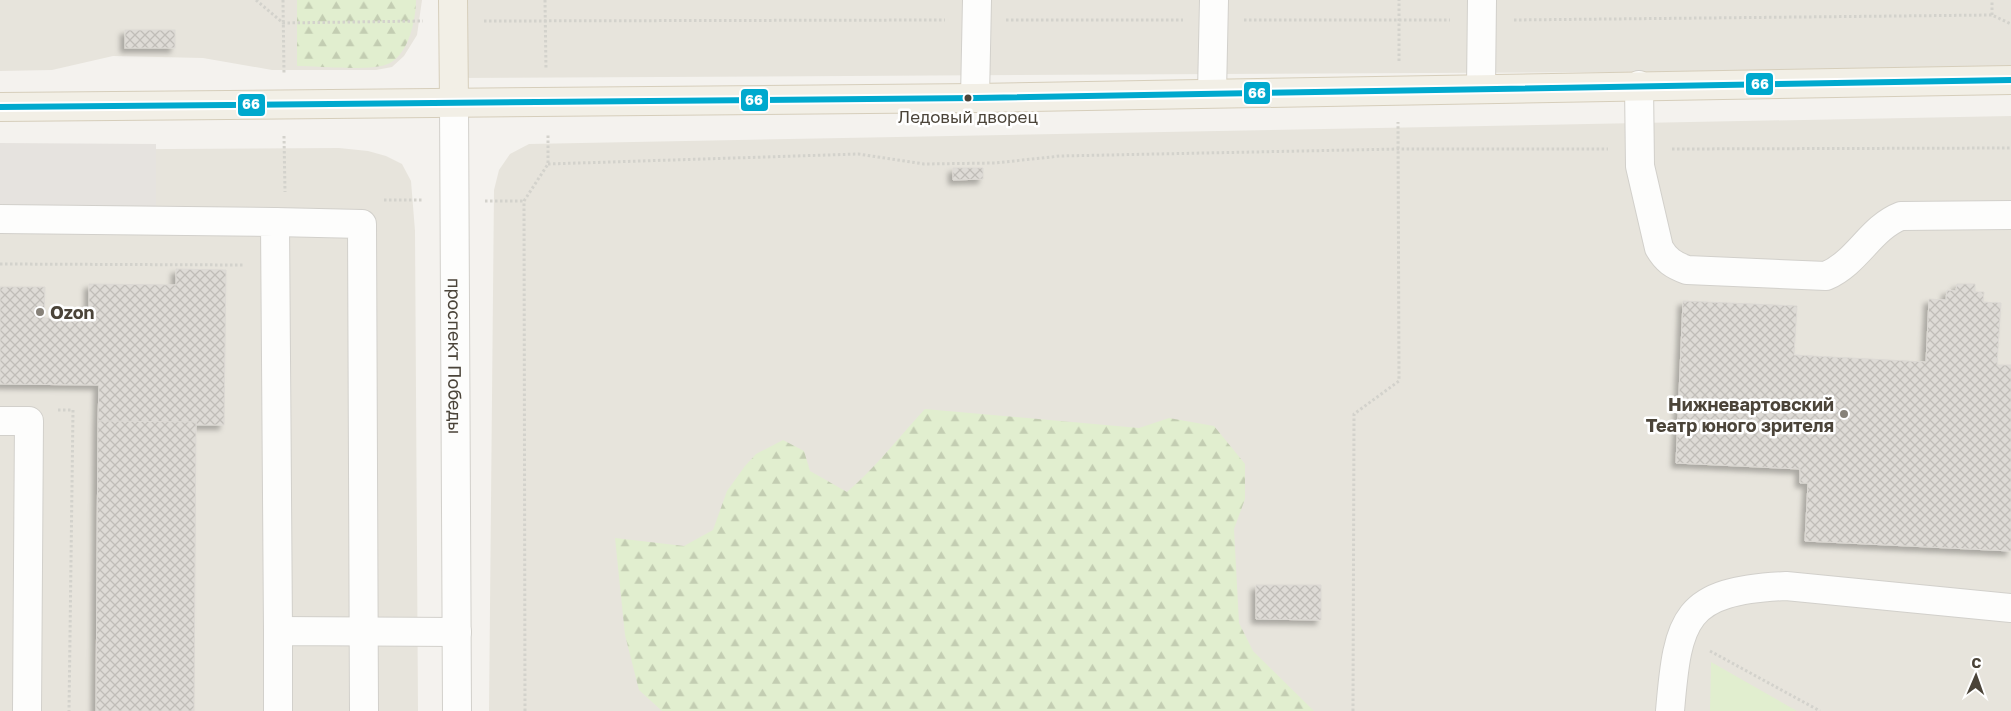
<svg xmlns="http://www.w3.org/2000/svg" width="2011" height="711" font-family="'Golos Text',sans-serif">
<defs>
<pattern id="forest-firs" width="22" height="20" patternUnits="userSpaceOnUse" patternTransform="scale(1.25)"><rect width="22" height="20" fill="#e1eecf"/><path d="M5 1l3.5 6h-7zM16 11l3.5 6h-7z" fill="#c3cdb2"/></pattern>
<pattern id="building-cross-hatch" width="8" height="8" patternUnits="userSpaceOnUse" patternTransform="scale(1.25)"><rect width="8" height="8" fill="#dedbd6"/><path d="M0 0l8 8M0 8l8-8" fill="none" stroke="#c0bdb8"/></pattern>
<filter id="shadow"><feDropShadow dx="-4.5" dy="4.5" stdDeviation="2.5" flood-color="#0004"/></filter>
</defs>
<rect width="100%" height="100%" fill="#f4f2ee"/>
<g fill="#e7e4dc">
<path d="M0 0H422L417 35 404 56 392 67 376 70H272L203 58 113 56 52 70 0 71Z"/>
<path d="M456 0H2011V70L454 78Z"/>
<path d="M2011 116V711H489L494 190 499 170 510 154 529 144Z"/>
<path d="M339 148 368 151 386 156 402 164 411 181 415 231 418 711H0V150Z"/>
</g>
<g fill="url(#forest-firs)">
<path d="M297 0H416C416 19 409 53 390 63 373 72 319 66 297 66Z"/>
<path d="M925 409 1139 428 1169 418 1214 426 1245 464V499L1234 529 1239 623 1253 651 1314 711H662L639 690 625 635 615 538 684 546 713 530 727 491 745 466 756 454 783 440 804 451 810 471 847 492C876 467 899 437 925 409Z"/>
</g>
<path fill="#e1eecf" d="M1711 662 1797 711H1710Z"/>
<path fill="#e6e3df" d="M0 143 156 144V235L0 234Z"/>
<g fill="url(#building-cross-hatch)" stroke="#dcd9d4" filter="url(#shadow)">
<rect x="125" y="30" width="50" height="18"/>
<path d="M953 168H983V179L953 180Z"/>
<path d="M176 269 226 270 224 425H196V422L98 421 99 385 0 384V287H45L44 318 89 319V284L176 285Z"/>
<path d="M1957 284H1975V292H1984L1983 302 2001 303 1997 365H2011V551L1805 541 1808 483H1800V469L1676 463 1683 301 1797 306 1794 355 1926 362 1929 299 1946 300 1947 290 1956 291Z"/>
<path d="M98 421 196 422 194 711H96Z"/>
<path d="M1256 585H1321V620L1256 619Z"/>
</g>
<g fill="none" stroke-linecap="round" stroke-linejoin="round">
<defs>
<g id="minor">
<path d="M1639 85 1640 166 1659 248C1666 260 1673 265 1687 270L1826 276C1858 262 1870 228 1901 216L2011 215"/>
<path d="M1481 88 1482 0"/>
<path d="M1212 93 1214 0"/>
<path d="M975 98 977 0"/>
<path id="s1" d="M454 102 457 711"/>
<path d="M0 219 275 222 278 631"/>
<path d="M275 222 362 224 364 711"/>
<path d="M0 421H29L27 711"/>
<path d="M278 711V631L457 632"/>
<path d="M1670 711C1678 617 1684 591 1786 586L2011 608"/>
</g>
<g id="major">
<path d="M453 0 454 102"/>
<path d="M0 107 975 98 2011 80"/>
</g>
</defs>
<use href="#minor" stroke="#d2d0cb" stroke-width="30"/>
<use href="#major" stroke="#d6cebb" stroke-width="30"/>
<g stroke="#d3d2cc" stroke-width="3" stroke-dasharray="2.5 2.5" stroke-linecap="butt">
<path d="M256 0 283 23 423 21"/>
<path d="M283 0 284 74"/>
<path d="M545 0 546 70"/>
<path d="M1992 15V0"/>
<path d="M1006 20H1183"/>
<path d="M1244 20H1450"/>
<path d="M1514 20 1992 15 2011 24"/>
<path d="M484 21 945 20"/>
<path d="M1399 61V0"/>
<path d="M284 136 285 192"/>
<path d="M1672 149 2011 148"/>
<path d="M548 164 858 154 924 164 995 163 1060 156 1398 149H1608"/>
<path d="M384 200H423"/>
<path d="M485 201H523"/>
<path d="M0 264 244 265"/>
<path d="M58 410H73L69 711"/>
<path d="M1710 651 1820 711"/>
<path d="M525 711 524 201 548 164V134"/>
<path d="M1353 711 1354 414 1399 381 1398 122"/>
</g>
<use href="#minor" stroke="#fdfdfc" stroke-width="28"/>
<use href="#major" stroke="#f2efe6" stroke-width="28"/>
<defs>
<path id="bus-1" d="M0 107 975 98 2011 80"/>
</defs>
<use href="#bus-1" stroke="#fff" stroke-width="10"/>
<use href="#bus-1" stroke="#00a9ce" stroke-width="6"/>
</g>
<circle fill="#4b4439" stroke="#fff" stroke-width="2" cx="968" cy="98" r="4.5"/>
<g fill="#868178" stroke="#fff" stroke-width="2">
<circle cx="40" cy="312" r="5"/>
<circle cx="1844" cy="414" r="5"/>
</g>
<g text-anchor="middle" dominant-baseline="central" stroke-width="5" stroke-linejoin="round" paint-order="stroke">
<g font-size="17" fill="#4b4439" stroke="#fff">
<text x="968" y="116">Ледовый дворец</text>
</g>
<g font-size="18" font-weight="bold" fill="#4b4439" stroke="#fff" text-anchor="start">
<text x="50" y="312">Ozon</text>
<text x="1834" y="404" text-anchor="end">Нижневартовский<tspan x="1834" dy="21">Театр юного зрителя</tspan></text>
</g>
<g font-size="18" fill="#4b4439" stroke="#fff">
<text stroke="none"><textPath href="#s1" startOffset="254">проспект Победы</textPath></text>
</g>
</g>
<g stroke="#fff" stroke-width="2">
<rect x="1745" y="72" width="29" height="24" rx="5" fill="#00a9ce"/>
<rect x="1243" y="81" width="28" height="24" rx="5" fill="#00a9ce"/>
<rect x="740" y="88" width="29" height="24" rx="5" fill="#00a9ce"/>
<rect x="237" y="93" width="29" height="24" rx="5" fill="#00a9ce"/>
</g>
<g font-size="14" text-anchor="middle" font-weight="bold" fill="#fff">
<text x="1760" y="89">66</text>
<text x="1257" y="98">66</text>
<text x="754" y="105">66</text>
<text x="251" y="109">66</text>
</g>
<g transform="translate(1976 676) rotate(2)" stroke="#ffffff" stroke-width="4" paint-order="stroke">
<path d="M0-4L9 19L0 12L-9 19Z" fill="#4b4439"/>
<text y="-8" font-size="14" font-weight="bold" text-anchor="middle" fill="#4b4439">С</text>
</g>
</svg>
